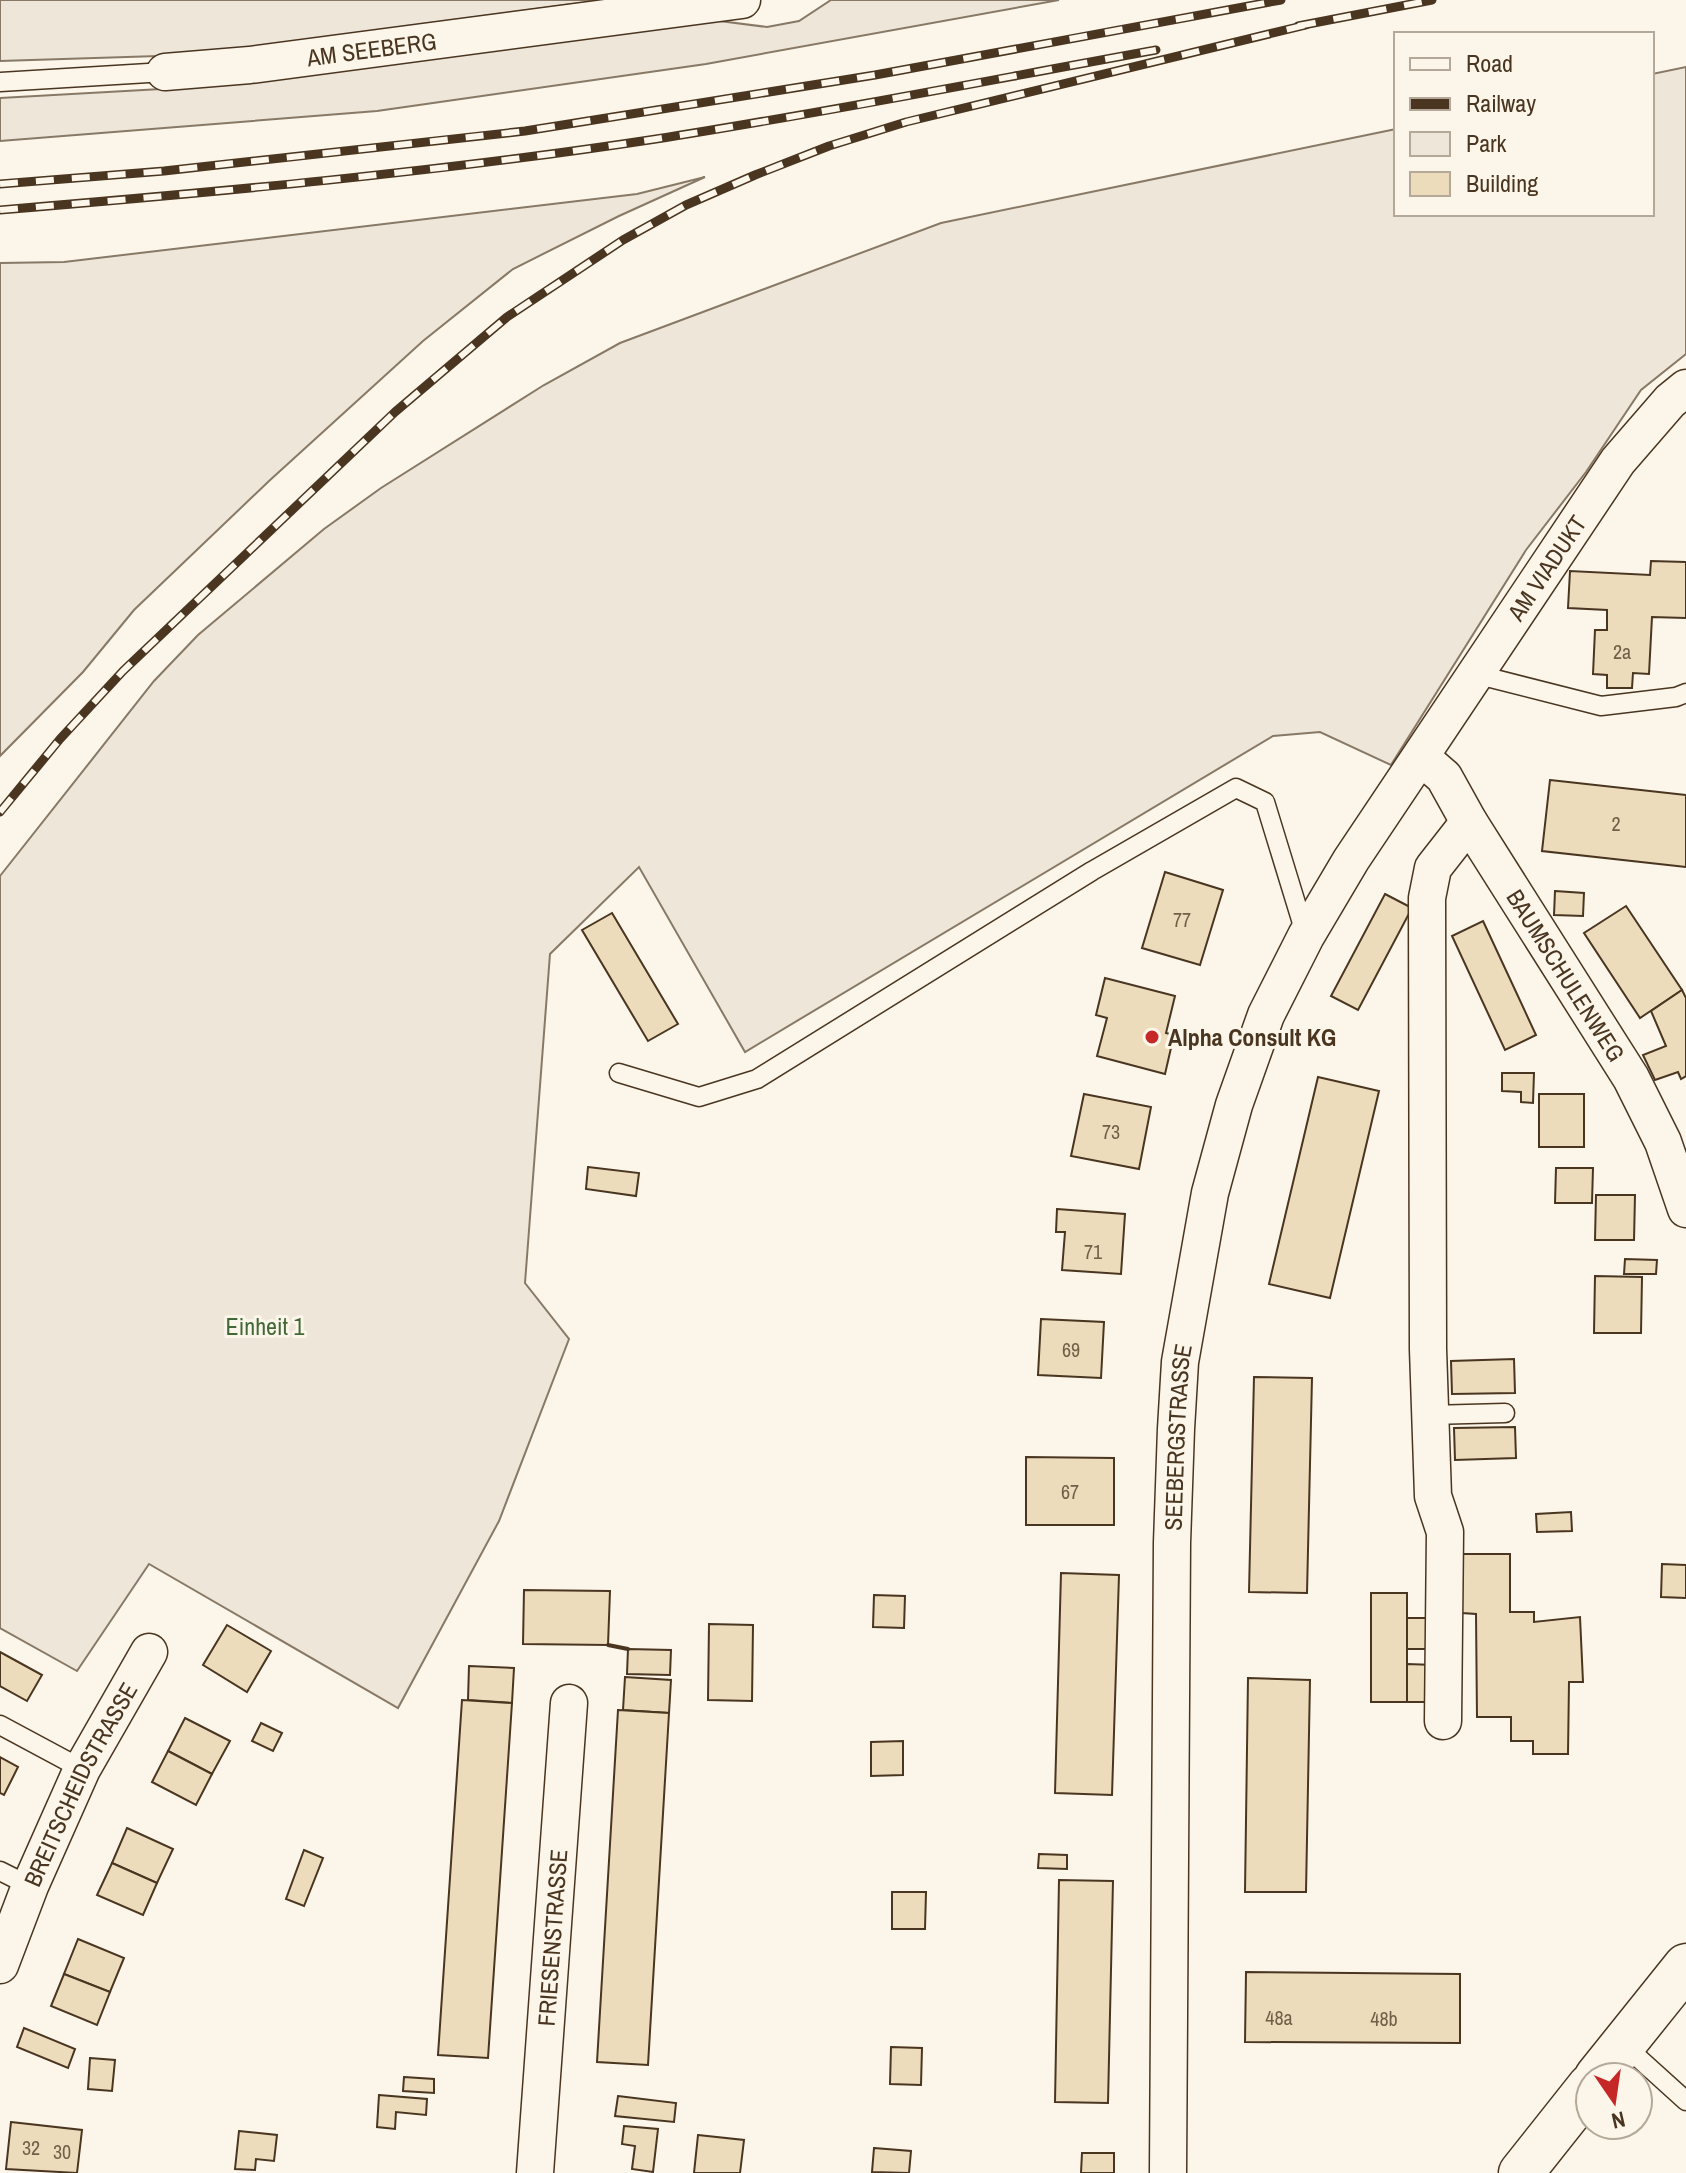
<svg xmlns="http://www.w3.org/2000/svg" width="1686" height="2173" font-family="'Archivo Narrow',sans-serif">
<rect width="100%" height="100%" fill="#fbf6e9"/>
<g fill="#ede6d9" stroke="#887966" stroke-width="2">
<path d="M0 0H603L190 55 0 61Z"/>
<path d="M831 0H1059L706 64 377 111 0 141V98L197 87 696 18 767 27 799 21Z"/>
<path d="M1686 67V354L1641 390 1586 472 1526 550 1391 765 1320 732 1273 736 745 1052 639 867 550 954 525 1283 569 1339 499 1521 398 1708 149 1564 77 1671 0 1628V876L154 681 198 635 324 529 381 488 544 385 620 343 941 223 1396 129V214H1652V74Z"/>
<path d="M705 177 619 216 513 269 423 341 269 481 134 610 83 672 0 756V263L64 262 637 194Z"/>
</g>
<g fill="#ecdcbc" stroke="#4a3520" stroke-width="2">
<path d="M1651 561 1686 562V618L1652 617 1649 674 1633 673 1632 688H1607V675L1593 674 1595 630H1607V610L1568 608 1570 571 1650 575Z"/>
<path d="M1550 780 1686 795V867L1542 851Z"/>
<path d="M1165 872 1223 890 1200 965 1142 948Z"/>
<path d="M1555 891 1584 893 1583 916 1554 915Z"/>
<path d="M1385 894 1412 908 1358 1010 1331 996Z"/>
<path d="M1626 906 1682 990 1640 1018 1584 933Z"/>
<path d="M612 913 678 1024 648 1041 582 930Z"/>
<path d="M1483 921 1536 1035 1505 1050 1452 936Z"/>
<path d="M1105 978 1175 996 1166 1033 1174 1035 1165 1074 1097 1056 1107 1018 1096 1015Z"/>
<path d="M1682 990 1686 998V1076L1681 1079 1678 1072 1655 1080 1643 1055 1666 1046 1651 1011Z"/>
<path d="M1502 1073H1534L1533 1103 1521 1102V1092L1502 1091Z"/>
<path d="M1318 1077 1379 1091 1330 1298 1269 1284Z"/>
<path d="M1084 1094 1151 1107 1139 1169 1071 1156Z"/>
<rect x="1539" y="1094" width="45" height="53"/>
<path d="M588 1167 639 1173 636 1196 586 1189Z"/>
<path d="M1556 1168H1593L1592 1203H1555Z"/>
<path d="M1596 1195H1635L1634 1240H1595Z"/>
<path d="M1057 1209 1125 1214 1121 1274 1062 1270 1065 1232H1056Z"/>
<path d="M1625 1259 1657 1260 1656 1274H1624Z"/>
<path d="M1595 1276 1642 1277 1641 1333H1594Z"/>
<path d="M1041 1319 1104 1322 1101 1378 1038 1375Z"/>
<path d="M1514 1359 1515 1393 1452 1394 1451 1361Z"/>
<path d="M1254 1377 1312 1378 1307 1593 1249 1592Z"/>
<path d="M1515 1427 1516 1458 1455 1460 1454 1428Z"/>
<path d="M1026 1457 1114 1458V1525H1026Z"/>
<path d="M1571 1512 1572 1531 1537 1532 1536 1514Z"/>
<path d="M1461 1554H1510V1612H1534V1622L1580 1617 1583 1682H1569L1568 1754H1533V1741H1511V1717H1477L1476 1614 1462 1613Z"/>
<path d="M1662 1564 1686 1565V1598L1661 1597Z"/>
<path d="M1061 1573 1119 1575 1112 1795 1055 1793Z"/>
<path d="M524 1590 610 1591 608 1645 523 1644Z"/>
<rect x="1371" y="1593" width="36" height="109"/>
<path d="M874 1595 905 1596 904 1628 873 1627Z"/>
<rect x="1407" y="1618" width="27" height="31"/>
<path d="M709 1624 753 1625 752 1701 708 1700Z"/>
<path d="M227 1625 271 1651 247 1692 203 1665Z"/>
<path d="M628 1649 671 1650 670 1675 627 1674Z"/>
<path d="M0 1652 42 1675 27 1701 0 1686Z"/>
<path d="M1407 1664 1435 1665V1702H1407Z"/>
<path d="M469 1666 514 1668 512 1703 468 1700Z"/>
<path d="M625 1677 671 1680 669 1713 623 1710Z"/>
<path d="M1248 1678 1310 1680 1306 1892H1245Z"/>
<path d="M462 1700 512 1703 488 2058 438 2055Z"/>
<path d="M618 1710 669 1713 648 2065 597 2062Z"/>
<path d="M185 1718 230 1741 212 1774 168 1751Z"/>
<path d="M261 1723 282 1733 273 1751 252 1741Z"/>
<path d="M903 1741V1775L871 1776V1742Z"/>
<path d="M168 1751 212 1774 196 1805 152 1782Z"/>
<path d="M0 1757 18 1767 4 1795 0 1793Z"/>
<path d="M127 1828 173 1849 157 1883 112 1863Z"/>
<path d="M304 1850 323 1858 304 1906 286 1899Z"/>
<path d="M1039 1854 1067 1855V1869L1038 1868Z"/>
<path d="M112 1863 157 1883 143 1915 97 1895Z"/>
<path d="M1059 1880 1113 1881 1108 2103 1055 2102Z"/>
<path d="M892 1892H926L925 1929H892Z"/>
<path d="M78 1939 124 1958 110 1992 64 1974Z"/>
<path d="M1246 1972 1460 1974V2043L1245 2042Z"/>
<path d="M64 1974 110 1992 97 2025 51 2006Z"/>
<path d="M24 2028 75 2049 68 2068 17 2047Z"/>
<path d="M891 2047 922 2048 921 2085 890 2084Z"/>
<path d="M90 2058 115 2060 112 2091 88 2089Z"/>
<path d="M404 2077 434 2079V2093L403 2091Z"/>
<path d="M379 2095 427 2099 426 2115 396 2112 395 2129 377 2127Z"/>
<path d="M618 2096 676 2103 674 2122 615 2116Z"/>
<path d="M11 2122 82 2130 77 2173 6 2169Z"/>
<path d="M624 2126 658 2129 653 2172 632 2169 635 2146 622 2144Z"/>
<path d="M239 2131 277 2135 274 2161 256 2159 255 2170 235 2169Z"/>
<path d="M698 2135 744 2140 740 2173H694Z"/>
<path d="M874 2148 911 2151 909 2173 872 2172Z"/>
<path d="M1082 2153H1114V2173H1081Z"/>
</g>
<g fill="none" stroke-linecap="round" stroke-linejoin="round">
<defs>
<g id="lane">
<path d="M0 82 165 72"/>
<path d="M1475 674 1601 706 1676 697 1686 693"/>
<path d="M619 1073 699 1097 757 1079 1092 871 1236 788 1265 802 1306 936"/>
<path d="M1430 1415 1505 1413"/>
<path d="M0 1725 82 1769"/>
<path d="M0 1871 30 1886"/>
<path d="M1623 2044 1686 2101"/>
</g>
<g id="street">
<path id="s1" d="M165 72 250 65 742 0"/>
<path id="s2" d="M1422 758 1444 777 1469 822 1631 1078 1663 1142 1686 1209"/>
<path d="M1443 1721 1445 1532 1433 1496 1428 1349 1427 898 1433 868 1469 822"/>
<path id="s3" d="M0 1965 30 1886 82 1769 149 1652"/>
<path id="s4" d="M535 2173 569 1703"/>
<path id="s5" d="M1168 2173 1172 1543 1176 1429 1180 1362 1210 1193 1234 1105 1266 1015 1306 936 1351 860 1618 461 1670 401 1686 388"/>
</g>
<g id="primary">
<path d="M1597 2077 1686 1966"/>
<path d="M1521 2173 1590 2086"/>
</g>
</defs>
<use href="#lane" stroke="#4a3520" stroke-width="21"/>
<use href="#street" stroke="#4a3520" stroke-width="39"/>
<use href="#primary" stroke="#4a3520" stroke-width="47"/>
<use href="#lane" stroke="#fbf6e9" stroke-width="18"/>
<use href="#street" stroke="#fbf6e9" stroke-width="36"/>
<use href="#primary" stroke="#fbf6e9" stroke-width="44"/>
<defs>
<g id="rail">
<path d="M1298 26 1432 0"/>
<path d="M0 184 164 171 525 131 875 75 1281 0"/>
<path d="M0 210C219 192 439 172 656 139 823 113 990 80 1156 50"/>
<path d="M0 812 60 739 123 671 395 412 507 317 623 240 686 205 755 175 829 146 906 122 1306 25"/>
</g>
</defs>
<use href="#rail" stroke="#4a3520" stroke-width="9"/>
<use href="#rail" stroke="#fbf6e9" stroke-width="6" stroke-dasharray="18" stroke-linecap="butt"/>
<path stroke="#4a3520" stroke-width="4" d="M608 1645 628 1649"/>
</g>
<circle fill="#c62828" stroke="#fbf6e9" stroke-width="3" cx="1152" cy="1037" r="8"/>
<g text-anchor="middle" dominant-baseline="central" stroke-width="6" stroke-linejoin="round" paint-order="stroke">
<g font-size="20" fill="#725f47">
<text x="1622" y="651">2a</text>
<text x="1616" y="823">2</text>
<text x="1182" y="919">77</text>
<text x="1111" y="1131">73</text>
<text x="1093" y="1251">71</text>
<text x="1071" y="1349">69</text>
<text x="1070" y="1491">67</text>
<text x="1279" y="2017">48a</text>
<text x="1384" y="2018">48b</text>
<text x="31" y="2147">32</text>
<text x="62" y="2151">30</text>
</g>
<g font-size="24" fill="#4a3520" stroke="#fbf6e9">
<text stroke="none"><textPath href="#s1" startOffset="208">AM SEEBERG</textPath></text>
<text stroke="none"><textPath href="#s5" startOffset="1698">AM VIADUKT</textPath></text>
<text stroke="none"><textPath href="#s2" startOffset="262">BAUMSCHULENWEG</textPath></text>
<text stroke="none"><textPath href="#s5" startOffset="736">SEEBERGSTRASSE</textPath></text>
<text stroke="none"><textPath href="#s3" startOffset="198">BREITSCHEIDSTRASSE</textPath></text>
<text stroke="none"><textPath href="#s4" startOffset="236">FRIESENSTRASSE</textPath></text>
</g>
<g font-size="24" font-weight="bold" fill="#4a3520" stroke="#fbf6e9" text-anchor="start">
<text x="1168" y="1037">Alpha Consult KG</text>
</g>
<g font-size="24" fill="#436837" stroke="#fbf6e9">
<text x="265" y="1326">Einheit 1</text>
</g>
</g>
<rect x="1394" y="32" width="260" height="184" fill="#fbf6e9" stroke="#b4a999" stroke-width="2"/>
<rect x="1410" y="58" width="40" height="12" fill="#fbf6e9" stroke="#b4a999" stroke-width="2"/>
<text x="1466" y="72" font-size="24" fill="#4a3520">Road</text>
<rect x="1410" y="98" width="40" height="12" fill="#4a3520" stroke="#b4a999" stroke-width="2"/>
<text x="1466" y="112" font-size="24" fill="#4a3520">Railway</text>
<rect x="1410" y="132" width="40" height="24" fill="#ede6d9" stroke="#b4a999" stroke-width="2"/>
<text x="1466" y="152" font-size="24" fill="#4a3520">Park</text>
<rect x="1410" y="172" width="40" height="24" fill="#ecdcbc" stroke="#b4a999" stroke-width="2"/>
<text x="1466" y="192" font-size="24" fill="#4a3520">Building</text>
<g transform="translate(1614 2101) rotate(167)"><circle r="38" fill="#fbf6e9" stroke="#b4a999" stroke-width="2"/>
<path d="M0-6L14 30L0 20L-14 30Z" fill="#c62828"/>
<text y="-12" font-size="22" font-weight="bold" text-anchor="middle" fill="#4a3520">N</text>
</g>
</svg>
